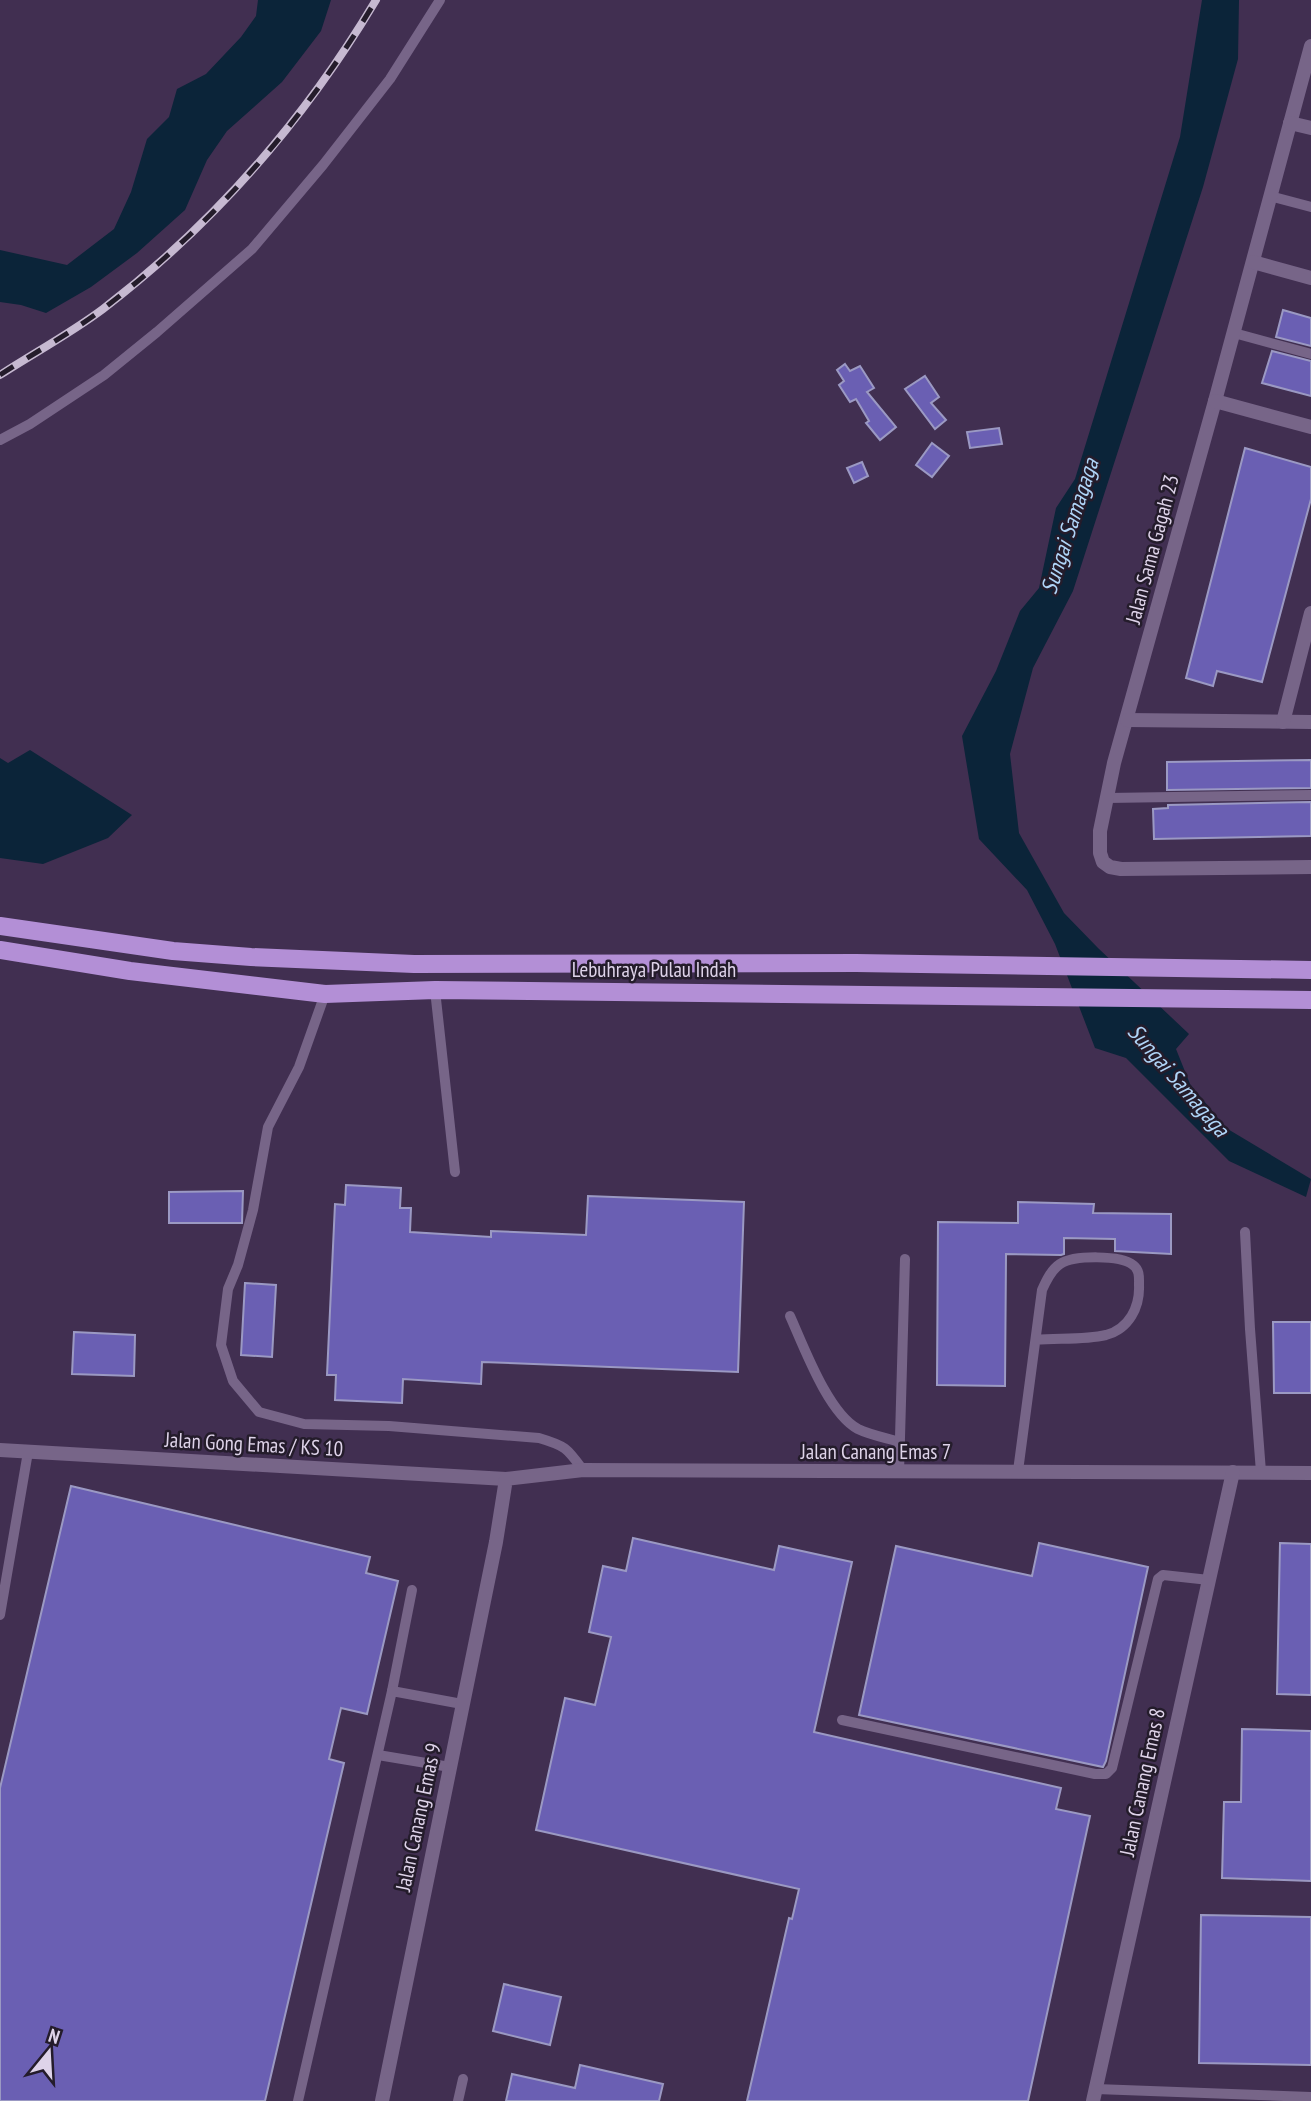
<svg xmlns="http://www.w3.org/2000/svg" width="1311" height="2101" font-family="'PT Sans Narrow',sans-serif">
<rect width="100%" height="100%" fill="#412f51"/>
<g fill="#0b2439">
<path d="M258 0H331L321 31 282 82 227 131 207 160 185 210 137 253 91 287 46 313 21 305 0 302V250L67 265 114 229 131 192 147 139 169 117 177 89 206 74 241 37 256 16Z"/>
<path d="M1202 0H1239L1238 59 1203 187 1073 591 1033 668 1010 754 1019 833 1064 913 1098 948 1189 1034 1176 1049 1190 1084 1226 1128 1311 1179 1306 1197 1229 1161 1126 1058 1095 1048 1055 944 1027 890 979 839 962 736 996 671 1020 611 1039 588 1056 508 1075 479 1180 137Z"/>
<path d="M30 750 132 815 108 838 43 864 0 858V758L8 763Z"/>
</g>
<g fill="#6a5fb3" stroke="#9b99c3" stroke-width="2">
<path d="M1283 310 1311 318V346L1276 337Z"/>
<path d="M1272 351 1311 361V396L1262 383Z"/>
<path d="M845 364 850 371 860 366 874 388 867 392 896 427 880 440 866 423 869 421 856 399 850 402 839 385 844 381 837 370Z"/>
<path d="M925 376 939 397 931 403 946 420 935 429 905 389Z"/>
<path d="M999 428 1002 444 970 448 967 432Z"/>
<path d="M932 443 949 456 932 477 916 465Z"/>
<path d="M1245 448 1311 467V499L1262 682 1217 671 1213 686 1186 678Z"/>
<path d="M862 462 868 476 854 483 847 468Z"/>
<path d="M1311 760V788L1167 790V762Z"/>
<path d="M1311 802V836L1154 839 1153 809 1168 808V805Z"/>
<path d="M346 1185 401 1188 400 1208H411L410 1232 491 1237V1231L586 1235 588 1196 744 1202 738 1372 482 1362 481 1384 403 1379 402 1403 335 1400 336 1375H327L335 1204 345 1205Z"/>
<path d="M243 1191 242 1223H169V1192Z"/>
<path d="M1018 1202 1094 1204 1093 1213 1171 1214V1254L1115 1251V1239L1064 1238V1254L1061 1255 1006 1254 1005 1386 937 1385 938 1222 1018 1223Z"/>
<path d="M245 1283 276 1285 272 1357 241 1355Z"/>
<path d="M1273 1322H1311V1393H1274Z"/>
<path d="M74 1332 135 1335 134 1376 72 1374Z"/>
<path d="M71 1486 370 1557 366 1573 398 1581 367 1714 341 1708 329 1759 344 1763 265 2101H0V1788Z"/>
<path d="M633 1538 774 1570 779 1546 852 1562 814 1732 1061 1788 1056 1809 1090 1816 1028 2101H747L789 1918 792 1919 799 1889 536 1830 565 1698 595 1705 611 1637 589 1632 603 1566 626 1571Z"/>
<path d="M1039 1543 1148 1567 1106 1761 1103 1767 859 1715 896 1546 1032 1576Z"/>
<path d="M1280 1543 1311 1544V1695L1277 1694Z"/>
<path d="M1242 1729 1311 1731V1881L1222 1878 1224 1802H1241Z"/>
<path d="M1201 1915 1311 1917V2065L1199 2063Z"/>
<path d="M504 1984 561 1997 550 2045 493 2031Z"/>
<path d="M580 2065 663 2084 659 2101H506L512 2074 575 2088Z"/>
</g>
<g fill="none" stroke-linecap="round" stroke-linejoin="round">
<g stroke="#776588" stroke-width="10">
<path d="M1270 196 1311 207"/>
<path d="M1234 333 1311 354"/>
<path d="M0 440 30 424 104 375 157 332 252 249 323 165 390 79 440 0"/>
<path d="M1107 798 1311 795"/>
<path d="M435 990 455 1172"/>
<path d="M325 994 299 1067 268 1127 253 1210 238 1265 228 1289 221 1345 233 1381 259 1412 304 1424 389 1426 539 1438C566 1446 567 1448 583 1470"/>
<path d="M1245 1232 1250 1329 1261 1472"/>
<path d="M790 1316C804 1347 828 1413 858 1429 870 1435 887 1438 900 1442"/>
<path d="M1018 1471 1042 1290C1046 1281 1051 1270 1060 1264 1074 1255 1121 1255 1133 1265 1140 1270 1139 1278 1139 1285 1140 1307 1129 1329 1106 1335 1084 1340 1058 1338 1036 1340"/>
<path d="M899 1473 905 1259"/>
<path d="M0 1615 28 1452"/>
<path d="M392 1691 412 1590"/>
<path d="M842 1720 1095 1774H1106L1112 1768 1158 1579 1163 1575 1209 1580"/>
<path d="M378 1755 450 1767"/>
<path d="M1096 2089 1311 2097"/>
<path d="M298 2101 392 1691 462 1704"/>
<path d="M458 2101 463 2079"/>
</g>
<g stroke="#776588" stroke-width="14">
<path d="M1311 46 1215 401 1114 763 1100 831V853L1103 862 1110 867 1121 869 1311 867"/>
<path d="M1290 123 1311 128"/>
<path d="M1253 262 1311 278"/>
<path d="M1215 401 1311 427"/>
<path d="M1127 720 1311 722"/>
<path d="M1283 722 1311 613"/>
<path d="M0 1450 506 1479"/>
<path d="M382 2101 496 1542 506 1479 583 1470 1311 1473"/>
<path d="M1093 2101 1233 1472"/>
</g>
<g stroke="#b38fd6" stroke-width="18">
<path d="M0 926 173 951 251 957 414 964 856 963 1311 970"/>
<path d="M0 950 130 971 325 994 435 990 1311 1000"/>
</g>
<defs>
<path id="rail" d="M0 375C34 353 71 333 103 309 215 223 304 121 376 0"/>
</defs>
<use href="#rail" stroke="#c6b9d1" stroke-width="8"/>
<use href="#rail" stroke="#241c2b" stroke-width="5" stroke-dasharray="16" stroke-linecap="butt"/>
</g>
<g text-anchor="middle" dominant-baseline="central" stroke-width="5" stroke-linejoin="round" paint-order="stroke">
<g font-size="21" fill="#ded3e9" stroke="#241c2b">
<text transform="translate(1152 549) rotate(-75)">Jalan Sama Gagah 23</text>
<text x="654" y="969">Lebuhraya Pulau Indah</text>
<text transform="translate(254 1444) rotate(3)">Jalan Gong Emas / KS 10</text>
<text x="876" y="1451">Jalan Canang Emas 7</text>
<text transform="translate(1142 1782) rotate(-78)">Jalan Canang Emas 8</text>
<text transform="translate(418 1817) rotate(-78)">Jalan Canang Emas 9</text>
</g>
<g font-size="23" font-style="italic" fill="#afd4f7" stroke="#241c2b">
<text transform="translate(1069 526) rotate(-72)">Sungai Samagaga</text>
<text transform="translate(1179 1080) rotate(49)">Sungai Samagaga</text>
</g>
</g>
<g transform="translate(49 2052) rotate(18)" stroke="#241c2b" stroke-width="5" paint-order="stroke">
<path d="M0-5L12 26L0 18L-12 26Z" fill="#ded3e9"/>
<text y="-10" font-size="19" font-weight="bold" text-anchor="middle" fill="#ded3e9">N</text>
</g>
</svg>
